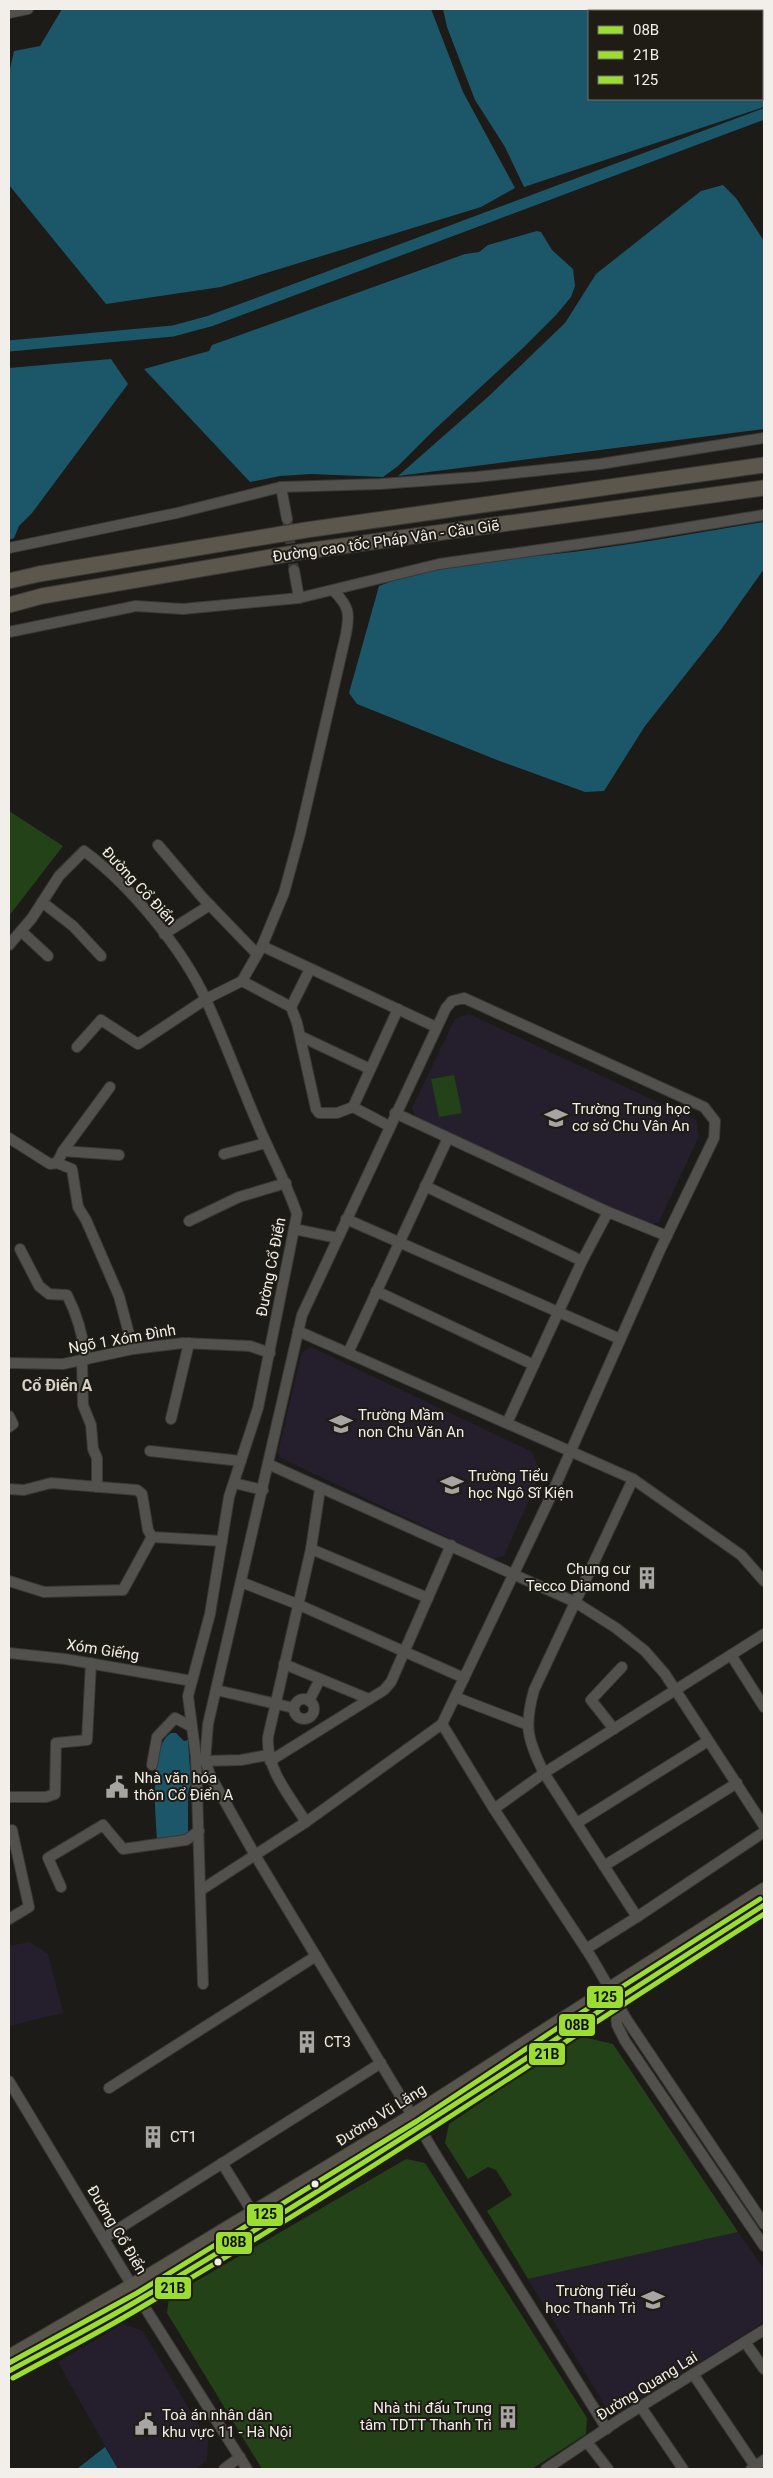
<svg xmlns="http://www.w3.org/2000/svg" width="773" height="2478" font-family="Roboto,sans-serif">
<rect width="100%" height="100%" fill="#1d1b17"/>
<g fill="#251f2d">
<path d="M469 1014 696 1120 699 1136 659 1222 650 1225 415 1116 412 1108 455 1019Z"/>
<path d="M311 1347 532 1452 541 1473 504 1556 493 1559 281 1458 278 1452 302 1352Z"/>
<path d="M30 1942 48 1954 63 2013 9 2026V1946Z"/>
<path d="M738 2232 764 2269V2322L621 2411 607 2409 528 2279Z"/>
<path d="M122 2324 143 2331 208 2441 207 2460 196 2469H118L58 2362Z"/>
</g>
<g fill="#234217">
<path d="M9 811 63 846 9 916Z"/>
<path d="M454 1075 462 1113 439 1117 431 1079Z"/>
<path d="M579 2036 613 2044 738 2232 528 2279 487 2211 512 2195 496 2170 488 2167 468 2179 445 2143 449 2124Z"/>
<path d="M406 2159 425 2163 587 2418 586 2434 532 2469H262L167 2313 169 2297Z"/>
</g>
<g fill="#1c5669" fill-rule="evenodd">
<path d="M62 9H431L463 92 515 188 481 207 221 287 106 304 9 185V73L14 51 40 46Z"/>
<path d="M443 9H764V107L524 187 505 147 475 100 447 27ZM762 11V99H589V11Z"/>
<path d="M723 185 736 198 764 241V429L398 476 489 396 565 323 596 274 701 191Z"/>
<path d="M537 231 541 232 552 250 573 269 575 286 571 297 556 315 523 348 434 430 398 466 383 477 311 474 280 476 250 482 144 369 209 351 212 345 465 254 479 252 488 245Z"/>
<path d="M111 359 128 384 32 513 19 526 14 538 9 540V368Z"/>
<path d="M764 522V569L720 631 645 726 604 791 585 792 497 760 357 704 349 693 379 586C440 561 507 560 573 552 637 544 701 532 764 522Z"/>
<path d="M171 1733H176L184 1741 188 1740 191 1784 188 1793V1833L184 1837 157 1841C156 1817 148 1747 171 1733Z"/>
<path d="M105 2447 118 2469H77Z"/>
</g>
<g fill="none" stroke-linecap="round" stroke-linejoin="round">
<path stroke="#1c5669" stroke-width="11" d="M9 346 173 331 210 321 764 114"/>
<path stroke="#3d3b37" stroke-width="10" stroke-dasharray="10 5" stroke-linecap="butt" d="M287 519 294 570"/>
<defs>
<g id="minor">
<path d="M9 13 28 9"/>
<path d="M281 487 287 519"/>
<path d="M9 548 177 513 281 487 380 484 476 477 600 464 764 438"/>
<path d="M294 570 299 598"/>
<path d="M9 632 136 606 183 609 299 598 439 564 629 537 764 515"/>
<path d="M158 845 202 897 257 954"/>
<path d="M42 902 73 926 101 956"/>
<path d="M21 931 48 956"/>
<path d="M164 934 210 905"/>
<path d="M9 945 32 918 59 876 84 851C129 884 183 949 206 1000 224 1039 239 1080 256 1120 269 1152 286 1181 297 1214L258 1408 229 1497 210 1614 188 1696 196 1757 203 1984"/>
<path d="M262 946 436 1027"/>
<path d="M242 981 291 1007 297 1023 316 1109 319 1113H337L353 1107 398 1009"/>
<path d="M291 1007 310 969"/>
<path d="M300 1036 370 1069"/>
<path d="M77 1047 101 1020 138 1044 206 999 242 981 262 946 284 893 300 834 346 634C350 612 349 607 334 591"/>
<path d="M353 1107 389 1126"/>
<path d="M395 1113 608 1212 667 1236"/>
<path d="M9 1138 50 1164 57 1163 72 1169 78 1207 86 1220 119 1296 133 1349"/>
<path d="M63 1151 119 1155"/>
<path d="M224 1154 266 1143"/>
<path d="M57 1163 63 1151 110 1087"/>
<path d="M425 1186 582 1261"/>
<path d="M346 1219 620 1339"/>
<path d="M189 1221 239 1197 286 1183"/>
<path d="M294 1229 338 1238"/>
<path d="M20 1249 39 1286 49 1294 67 1295C78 1316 83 1336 86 1359"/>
<path d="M376 1291 534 1365"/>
<path d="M298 1331 633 1479 741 1555 764 1581"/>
<path d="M348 1353 448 1138"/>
<path d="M82 1360 83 1405 91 1425 93 1449 97 1458V1487"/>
<path d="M9 1363 63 1364 133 1349 183 1343 250 1346 270 1353"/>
<path d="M9 1416 13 1424 9 1427"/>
<path d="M171 1419 189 1343"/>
<path d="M507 1423 582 1261 608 1212"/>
<path d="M150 1451 241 1461"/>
<path d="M268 1464 575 1602 616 1628 645 1651 665 1674 764 1826"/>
<path d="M633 1479 534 1690C524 1726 527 1739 544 1773L637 1917"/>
<path d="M234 1483 263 1490"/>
<path d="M9 1489 24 1490 51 1483 137 1490 142 1494 148 1530 152 1537 222 1541"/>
<path d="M311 1549 428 1598"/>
<path d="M9 1581 44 1592 123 1590 152 1537"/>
<path d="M241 1582 297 1604 464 1678"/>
<path d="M9 1653 65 1659 192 1681"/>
<path d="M731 1655 764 1707"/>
<path d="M284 1664 369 1699"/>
<path d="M216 1690 294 1708"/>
<path d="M455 1697 528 1725"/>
<circle cx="304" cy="1709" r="10"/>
<path d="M309 1701 320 1679"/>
<path d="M442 1724 494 1809 586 1949 637 1917 764 1832"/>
<path d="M614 1729 591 1700 622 1667"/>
<path d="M200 1759 205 1761 241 1760 268 1755"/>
<path d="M270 1761 384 1690 391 1682 451 1545"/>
<path d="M152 1765 157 1737 175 1718 192 1727"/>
<path d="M9 1797H46L55 1794 56 1743 87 1740 91 1663"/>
<path d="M494 1809 544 1773 764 1634"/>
<path d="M306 1822C289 1795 266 1769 268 1737L311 1549 320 1489"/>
<path d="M577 1823 708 1741"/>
<path d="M604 1866 737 1783"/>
<path d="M61 1887 48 1858 103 1825 123 1849 186 1840 199 1831"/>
<path d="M201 1890 306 1822 442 1724 549 1500 660 1250 714 1138 715 1121 704 1107 464 998 452 1001 446 1008 302 1315 208 1724 205 1761 211 1777 255 1855 436 2155 607 2429"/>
<path d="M9 1919 29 1907 12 1830"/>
<path d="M586 1949C601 1972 613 1996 627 2020L764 2224"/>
<path d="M615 2003 617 2025 625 2041 764 2246"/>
<path d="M9 2081 149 2314 247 2469"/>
<path d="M109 2088 316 1956"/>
<path d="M222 2163 253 2213"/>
<path d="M104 2238 381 2063"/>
<path d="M745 2342 764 2369"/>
<path d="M693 2374 755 2466"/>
<path d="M641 2407 683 2469"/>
<path d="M587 2442 608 2469"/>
<path d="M224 2469 240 2457"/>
<path d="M546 2469 619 2420 764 2330"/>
<path d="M751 2469 764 2460"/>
</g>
<g id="major">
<path d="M9 2357 152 2274 414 2115 764 1890"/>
<path d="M9 2371 141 2299 421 2127 566 2031 764 1905"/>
</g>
<g id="highway">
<path d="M9 581 39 574 306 530 764 465"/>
<path d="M9 605 42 596 306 551 764 488"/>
</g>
</defs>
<use href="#minor" stroke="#3a3735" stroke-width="12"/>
<use href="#major" stroke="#3a3735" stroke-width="16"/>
<use href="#highway" stroke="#3a3735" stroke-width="17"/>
<use href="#minor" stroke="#52514d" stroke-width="10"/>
<use href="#major" stroke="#58554d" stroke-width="14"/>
<use href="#highway" stroke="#5c574d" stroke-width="15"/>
<defs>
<path id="bus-1" d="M9 2371C53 2347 99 2324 142 2298 353 2174 557 2037 764 1905"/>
<path id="bus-2" d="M13 2378C57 2354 102 2331 145 2305 356 2182 558 2045 764 1914"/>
<path id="bus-3" d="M9 2363 137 2293 417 2121 562 2025 760 1899"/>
</defs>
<use href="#bus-1" stroke="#1f1c15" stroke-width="9"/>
<use href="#bus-2" stroke="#1f1c15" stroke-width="9"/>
<use href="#bus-3" stroke="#1f1c15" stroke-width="9"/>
<use href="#bus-1" stroke="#9cdd31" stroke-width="5"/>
<use href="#bus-2" stroke="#9cdd31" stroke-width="5"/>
<use href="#bus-3" stroke="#9cdd31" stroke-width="5"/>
</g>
<defs>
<symbol id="school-bare" viewBox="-9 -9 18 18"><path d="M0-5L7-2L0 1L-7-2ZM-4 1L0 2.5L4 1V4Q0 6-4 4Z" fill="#a7a5a1" stroke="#1f1c15" stroke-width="2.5" paint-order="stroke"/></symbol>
<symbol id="building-bare" viewBox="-9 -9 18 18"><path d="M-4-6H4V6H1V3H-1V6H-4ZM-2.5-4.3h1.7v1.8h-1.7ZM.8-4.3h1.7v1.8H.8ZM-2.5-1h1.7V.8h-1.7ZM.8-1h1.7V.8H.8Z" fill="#a7a5a1" stroke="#1f1c15" stroke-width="2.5" paint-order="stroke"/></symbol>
<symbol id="civic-bare" viewBox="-9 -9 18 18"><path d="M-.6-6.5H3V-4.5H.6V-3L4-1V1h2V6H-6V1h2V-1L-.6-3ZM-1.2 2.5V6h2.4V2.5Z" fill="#a7a5a1" stroke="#1f1c15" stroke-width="2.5" paint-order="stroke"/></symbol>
</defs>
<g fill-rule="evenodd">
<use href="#school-bare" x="540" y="1102" width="32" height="32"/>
<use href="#school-bare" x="325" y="1408" width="32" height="32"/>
<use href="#school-bare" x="436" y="1469" width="32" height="32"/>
<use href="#building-bare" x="631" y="1562" width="32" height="32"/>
<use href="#civic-bare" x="101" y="1771" width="32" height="32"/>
<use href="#building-bare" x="291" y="2026" width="32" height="32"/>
<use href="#building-bare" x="137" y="2121" width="32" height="32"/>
<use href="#school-bare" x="637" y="2284" width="32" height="32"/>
<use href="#building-bare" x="492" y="2401" width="32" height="32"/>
<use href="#civic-bare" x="130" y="2408" width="32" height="32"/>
</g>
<g fill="#f2efeb" stroke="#1f1c15" stroke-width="2">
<circle cx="315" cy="2184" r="4.5"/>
<circle cx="218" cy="2262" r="4.5"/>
</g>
<g text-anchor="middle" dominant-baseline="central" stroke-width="4" stroke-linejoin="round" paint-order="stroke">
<g font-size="15" fill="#f2efeb" stroke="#1f1c15">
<text transform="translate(386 541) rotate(-8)">Đường cao tốc Pháp Vân - Cầu Giẽ</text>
<text transform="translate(139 886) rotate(47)">Đường Cổ Điển</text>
<text transform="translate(271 1267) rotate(-79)">Đường Cổ Điển</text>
<text transform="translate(122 1339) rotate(-10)">Ngõ 1 Xóm Đình</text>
<text transform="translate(103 1650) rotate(9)">Xóm Giếng</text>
<text transform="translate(381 2115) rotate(-32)">Đường Vũ Lăng</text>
<text transform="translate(117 2230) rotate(59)">Đường Cổ Điển</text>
<text transform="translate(647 2386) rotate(-32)">Đường Quang Lai</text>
</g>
<g font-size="15" fill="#f2efeb" stroke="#1f1c15" text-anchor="start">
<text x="572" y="1109">Trường Trung học<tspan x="572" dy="17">cơ sở Chu Vân An</tspan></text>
<text x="358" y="1415">Trường Mầm<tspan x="358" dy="17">non Chu Văn An</tspan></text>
<text x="468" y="1476">Trường Tiểu<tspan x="468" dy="17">học Ngô Sĩ Kiện</tspan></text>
<text x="630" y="1569" text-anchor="end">Chung cư<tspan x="630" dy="17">Tecco Diamond</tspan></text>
<text x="134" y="1778">Nhà văn hóa<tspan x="134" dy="17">thôn Cổ Điển A</tspan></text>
<text x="324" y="2042">CT3</text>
<text x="170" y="2137">CT1</text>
<text x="636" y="2291" text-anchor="end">Trường Tiểu<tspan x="636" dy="17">học Thanh Trì</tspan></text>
<text x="492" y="2408" text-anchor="end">Nhà thi đấu Trung<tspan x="492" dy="17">tâm TDTT Thanh Trì</tspan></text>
<text x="162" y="2415">Toà án nhân dân<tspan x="162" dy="17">khu vực 11 - Hà Nội</tspan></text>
</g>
<g font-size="16" font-weight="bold" fill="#d6d2c8" stroke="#1f1c15">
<text x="57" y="1385">Cổ Điển A</text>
</g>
</g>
<g stroke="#1f1c15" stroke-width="2">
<rect x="586" y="1985" width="38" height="24" rx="5" fill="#9cdd31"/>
<rect x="558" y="2013" width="38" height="24" rx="5" fill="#9cdd31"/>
<rect x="528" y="2042" width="38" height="24" rx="5" fill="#9cdd31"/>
<rect x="246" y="2203" width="38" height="24" rx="5" fill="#9cdd31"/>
<rect x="215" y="2231" width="38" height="24" rx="5" fill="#9cdd31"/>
<rect x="154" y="2276" width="38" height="24" rx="5" fill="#9cdd31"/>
</g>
<g font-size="14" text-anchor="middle" font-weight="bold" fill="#111">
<text x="605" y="2002">125</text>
<text x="577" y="2030">08B</text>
<text x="547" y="2059">21B</text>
<text x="265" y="2219">125</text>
<text x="234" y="2247">08B</text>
<text x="173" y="2293">21B</text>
</g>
<rect width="773" height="2478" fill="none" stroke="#f2efeb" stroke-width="20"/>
<rect x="588" y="10" width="175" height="90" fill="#1f1c15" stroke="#73706b"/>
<rect x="598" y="26" width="25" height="8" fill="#9cdd31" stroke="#73706b"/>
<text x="633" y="35" font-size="15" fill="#f2efeb">08B</text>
<rect x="598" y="51" width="25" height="8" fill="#9cdd31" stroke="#73706b"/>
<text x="633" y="60" font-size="15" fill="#f2efeb">21B</text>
<rect x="598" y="76" width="25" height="8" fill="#9cdd31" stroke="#73706b"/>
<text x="633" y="85" font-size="15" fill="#f2efeb">125</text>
</svg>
